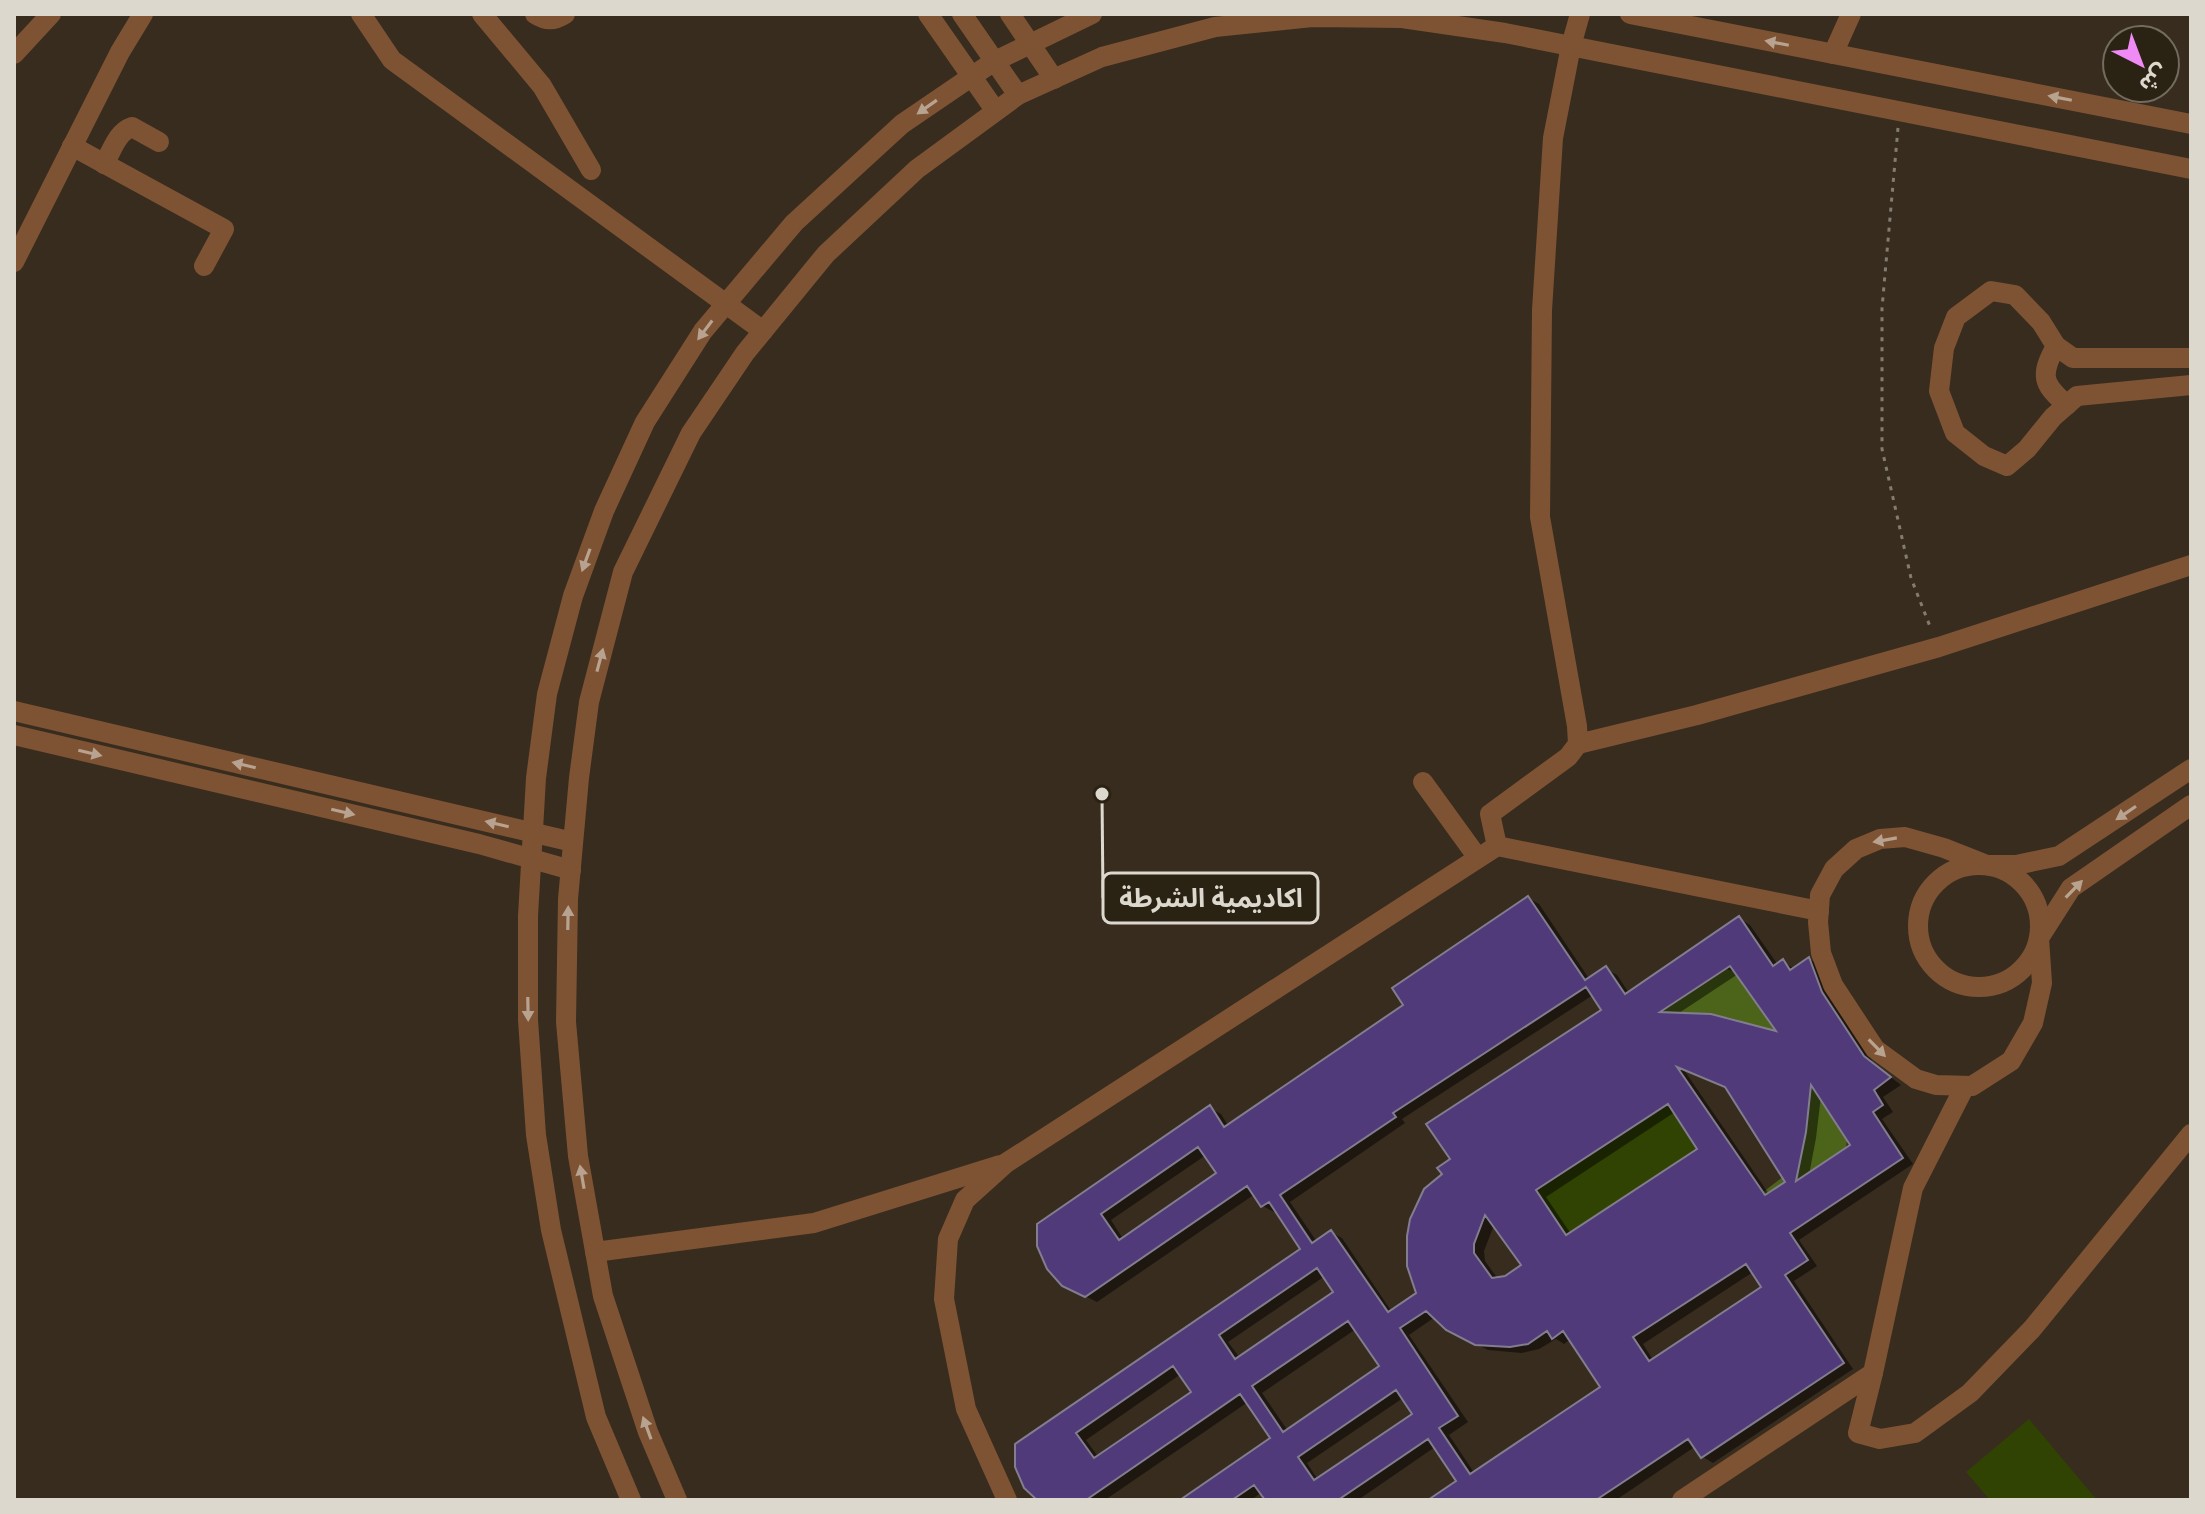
<svg xmlns="http://www.w3.org/2000/svg" width="2205" height="1514" font-family="'Roboto Serif','Noto Sans Arabic',serif">
<rect width="100%" height="100%" fill="#2a2314"/>
<path fill="#382c1f" fill-rule="evenodd" d="M14 14H2191V1500H14ZM2117 40H2165V88H2117Z"/>
<g fill="#304303">
<path d="M1668 1104 1697 1149 1566 1235 1536 1190Z"/>
<path d="M2029 1419 2097 1500H1990L1966 1472Z"/>
</g>
<g fill="#4c641a">
<path d="M1726 969 1733 971 1776 1030 1769 1035C1727 1008 1692 1014 1645 1022Z"/>
<path d="M1810 1084 1847 1140 1846 1148 1767 1200 1762 1193 1784 1176Z"/>
</g>
<path fill="#0007" fill-rule="evenodd" d="M1528 898 1539 904 1590 980 1606 969 1617 975 1629 993 1740 919 1750 925 1778 965 1783 962 1795 969 1809 959 1819 965 1832 1000 1875 1065 1901 1085 1883 1097 1893 1112 1882 1119 1913 1164 1799 1240 1817 1266 1794 1281 1853 1369 1713 1463 1703 1457 1696 1446 1616 1500H1433L1459 1481 1435 1447 1358 1500H1267L1262 1492 1251 1500H1183L1273 1439 1248 1402 1105 1500H1039L1017 1467 1303 1250 1276 1210 1274 1212 1263 1206 1255 1194 1097 1302 1075 1291 1039 1245 1210 1108 1221 1114 1229 1127 1406 1006ZM1738 974 1781 1035 1676 1015ZM1593 995 1604 1011 1453 1159 1444 1175 1418 1294 1392 1312 1342 1238 1331 1232 1317 1242 1290 1202 1405 1123 1402 1119ZM1684 1070 1728 1088 1787 1182 1769 1194ZM1821 1096 1853 1145 1809 1175 1816 1138ZM1675 1112 1700 1149 1571 1234 1546 1197ZM1206 1155 1219 1173 1123 1239 1111 1220ZM1494 1225 1523 1266 1506 1278 1498 1279 1485 1261 1484 1251ZM1753 1272 1764 1288 1653 1360 1643 1344ZM1325 1276 1336 1292 1240 1358 1228 1342ZM1435 1317 1459 1335 1488 1350 1522 1353 1539 1349 1556 1339 1564 1344 1571 1339 1603 1387 1475 1474 1449 1435 1468 1422 1409 1335ZM1356 1329 1382 1367 1288 1431 1262 1393ZM1181 1374 1194 1392 1099 1458 1086 1440ZM1403 1398 1415 1414 1318 1480 1307 1463Z"/>
<path fill="#503a79" stroke="#827d8f" stroke-width="2" fill-rule="evenodd" d="M1528 896 1585 980 1606 966 1625 994 1739 916 1773 966 1783 959 1790 970 1809 957 1822 992 1864 1056 1891 1077 1874 1090 1883 1105 1873 1112 1903 1158 1790 1233 1808 1260 1785 1275 1844 1363 1701 1458 1688 1439 1596 1500H1428L1456 1481 1428 1439 1338 1500H1265L1254 1485 1232 1500H1180L1270 1438 1240 1394 1086 1500H1037L1024 1488 1015 1467V1444L1300 1249 1269 1202 1261 1207 1247 1186 1085 1297 1062 1286 1047 1269 1037 1246V1224L1210 1105 1224 1127 1403 1005 1392 988ZM1730 966 1776 1031 1711 1014 1660 1012ZM1586 987 1601 1010 1426 1124 1450 1159 1437 1168 1442 1174 1424 1189 1410 1219 1407 1236V1266L1416 1293 1388 1312 1331 1230 1312 1243 1280 1195 1396 1117 1393 1113ZM1677 1067 1725 1087 1785 1182 1765 1195ZM1811 1085 1850 1145 1796 1181 1806 1132ZM1668 1104 1697 1149 1566 1235 1536 1190ZM1198 1147 1216 1173 1119 1240 1101 1214ZM1485 1215 1521 1265 1505 1276 1492 1278 1474 1253V1244ZM1746 1264 1761 1287 1649 1361 1633 1337ZM1317 1268 1333 1292 1235 1359 1219 1335ZM1426 1311 1446 1330 1475 1345 1510 1347 1528 1344 1547 1331 1552 1339 1563 1331 1600 1387 1470 1474 1439 1428 1458 1416 1400 1328ZM1348 1321 1379 1366 1283 1432 1252 1386ZM1173 1366 1191 1392 1094 1458 1076 1433ZM1396 1390 1412 1414 1314 1480 1298 1457Z"/>
<g fill="none" stroke-linecap="round" stroke-linejoin="round">
<path stroke="#837d71" stroke-width="3" stroke-dasharray="4 6" stroke-linecap="butt" d="M1898 128 1882 308V449L1911 578 1931 629"/>
<g stroke="#7e5333" stroke-width="20">
<path d="M361 14 392 60 763 331"/>
<path d="M482 14 542 86 591 170"/>
<path d="M535 14C546 21 554 21 565 14"/>
<path d="M928 14 995 110"/>
<path d="M962 14 1018 95"/>
<path d="M1010 14 1054 79"/>
<path d="M1630 14 2191 124"/>
<path d="M14 54 51 14"/>
<path d="M1833 54 1851 14"/>
<path d="M72 146 224 229 204 266"/>
<path d="M104 164C112 151 117 132 132 127L159 142"/>
<path d="M14 262 120 52 143 14"/>
<path d="M2056 346C2040 375 2042 384 2067 405"/>
<path d="M2191 358H2073L2056 346 2041 322 2015 295 1991 291 1956 317 1944 348 1939 391 1955 433 1984 456 2007 466 2027 449 2053 417 2077 396 2191 385"/>
<path d="M14 711 573 842"/>
<path d="M14 735 479 844 571 870"/>
<path d="M1578 744 1697 715 1939 647 2191 565"/>
<path d="M2191 769 2059 856 2016 865H1987L1944 848 1905 837 1880 839 1856 849 1834 869 1820 895 1818 922 1821 953 1833 985 1875 1049 1916 1079 1936 1085 1972 1086 2011 1061 2033 1023 2042 983 2039 938 2071 888 2191 805"/>
<path d="M1423 782 1478 858"/>
<path d="M1497 846 1490 814 1568 757 1578 744 1577 726 1540 517 1542 310 1553 138 1571 46 1580 14"/>
<circle cx="1979" cy="926" r="61"/>
<path d="M595 1252 814 1223 1000 1165"/>
<path d="M1873 1373 1858 1433 1880 1439 1915 1433 1970 1393 2032 1329 2191 1134"/>
<path d="M631 1500 596 1417 551 1230 536 1135 528 1020V916L536 778 547 694 573 596 604 511 645 422 703 331 794 223 902 124 993 62 1092 14"/>
<path d="M677 1500 648 1432 603 1296 578 1156 566 1022 568 899 579 778 589 702 623 572 691 433 745 353 826 254 917 169 1018 95 1102 57 1215 27 1312 17 1402 18 1505 33 2191 169"/>
<path d="M1007 1500 966 1409 944 1299 948 1239 965 1200 1006 1163 1497 846 1819 911"/>
<path d="M1682 1500 1873 1373 1913 1188 1965 1086"/>
</g>
</g>
<defs><path id="oneway-solid" d="M-6-.8H1V-3.2L6.5 0L1 3.2V.8H-6Z" transform="scale(2)"/></defs>
<g fill="#b7a390">
<use href="#oneway-solid" transform="translate(1777 43) rotate(-169)"/>
<use href="#oneway-solid" transform="translate(2060 98) rotate(-169)"/>
<use href="#oneway-solid" transform="translate(927 107) rotate(145)"/>
<use href="#oneway-solid" transform="translate(705 330) rotate(127)"/>
<use href="#oneway-solid" transform="translate(586 560) rotate(110)"/>
<use href="#oneway-solid" transform="translate(600 660) rotate(-75)"/>
<use href="#oneway-solid" transform="translate(90 753) rotate(13)"/>
<use href="#oneway-solid" transform="translate(244 765) rotate(-167)"/>
<use href="#oneway-solid" transform="translate(343 812) rotate(13)"/>
<use href="#oneway-solid" transform="translate(2126 813) rotate(146)"/>
<use href="#oneway-solid" transform="translate(497 824) rotate(-167)"/>
<use href="#oneway-solid" transform="translate(1885 840) rotate(170)"/>
<use href="#oneway-solid" transform="translate(2074 889) rotate(-46)"/>
<use href="#oneway-solid" transform="translate(568 918) rotate(-89)"/>
<use href="#oneway-solid" transform="translate(528 1009) rotate(89)"/>
<use href="#oneway-solid" transform="translate(1877 1048) rotate(46)"/>
<use href="#oneway-solid" transform="translate(582 1177) rotate(-100)"/>
<use href="#oneway-solid" transform="translate(647 1428) rotate(-110)"/>
</g>
<path fill="none" stroke="#ddd8ce" stroke-width="3" d="M1102 794L1103 898"/>
<circle fill="#ddd8ce" stroke="#2a2314" stroke-width="3" cx="1102" cy="794" r="8"/>
<rect fill="#2a2314" stroke="#ddd8ce" stroke-width="3" x="1103" y="873" width="215" height="50" rx="8"/>
<g font-size="26" text-anchor="middle" font-weight="bold" fill="#ddd8ce">
<text x="1211" y="907">اكاديمية الشرطة</text>
</g>
<rect width="2205" height="1514" fill="none" stroke="#ddd8ce" stroke-width="32"/>
<g transform="translate(2141 64) rotate(138)"><circle r="38" fill="#2a2314" stroke="#726b5e" stroke-width="2"/>
<path d="M0-6L14 30L0 20L-14 30Z" fill="#f08bf5"/>
<text y="-12" font-size="22" font-weight="bold" text-anchor="middle" fill="#ddd8ce">ش</text>
</g>
</svg>
